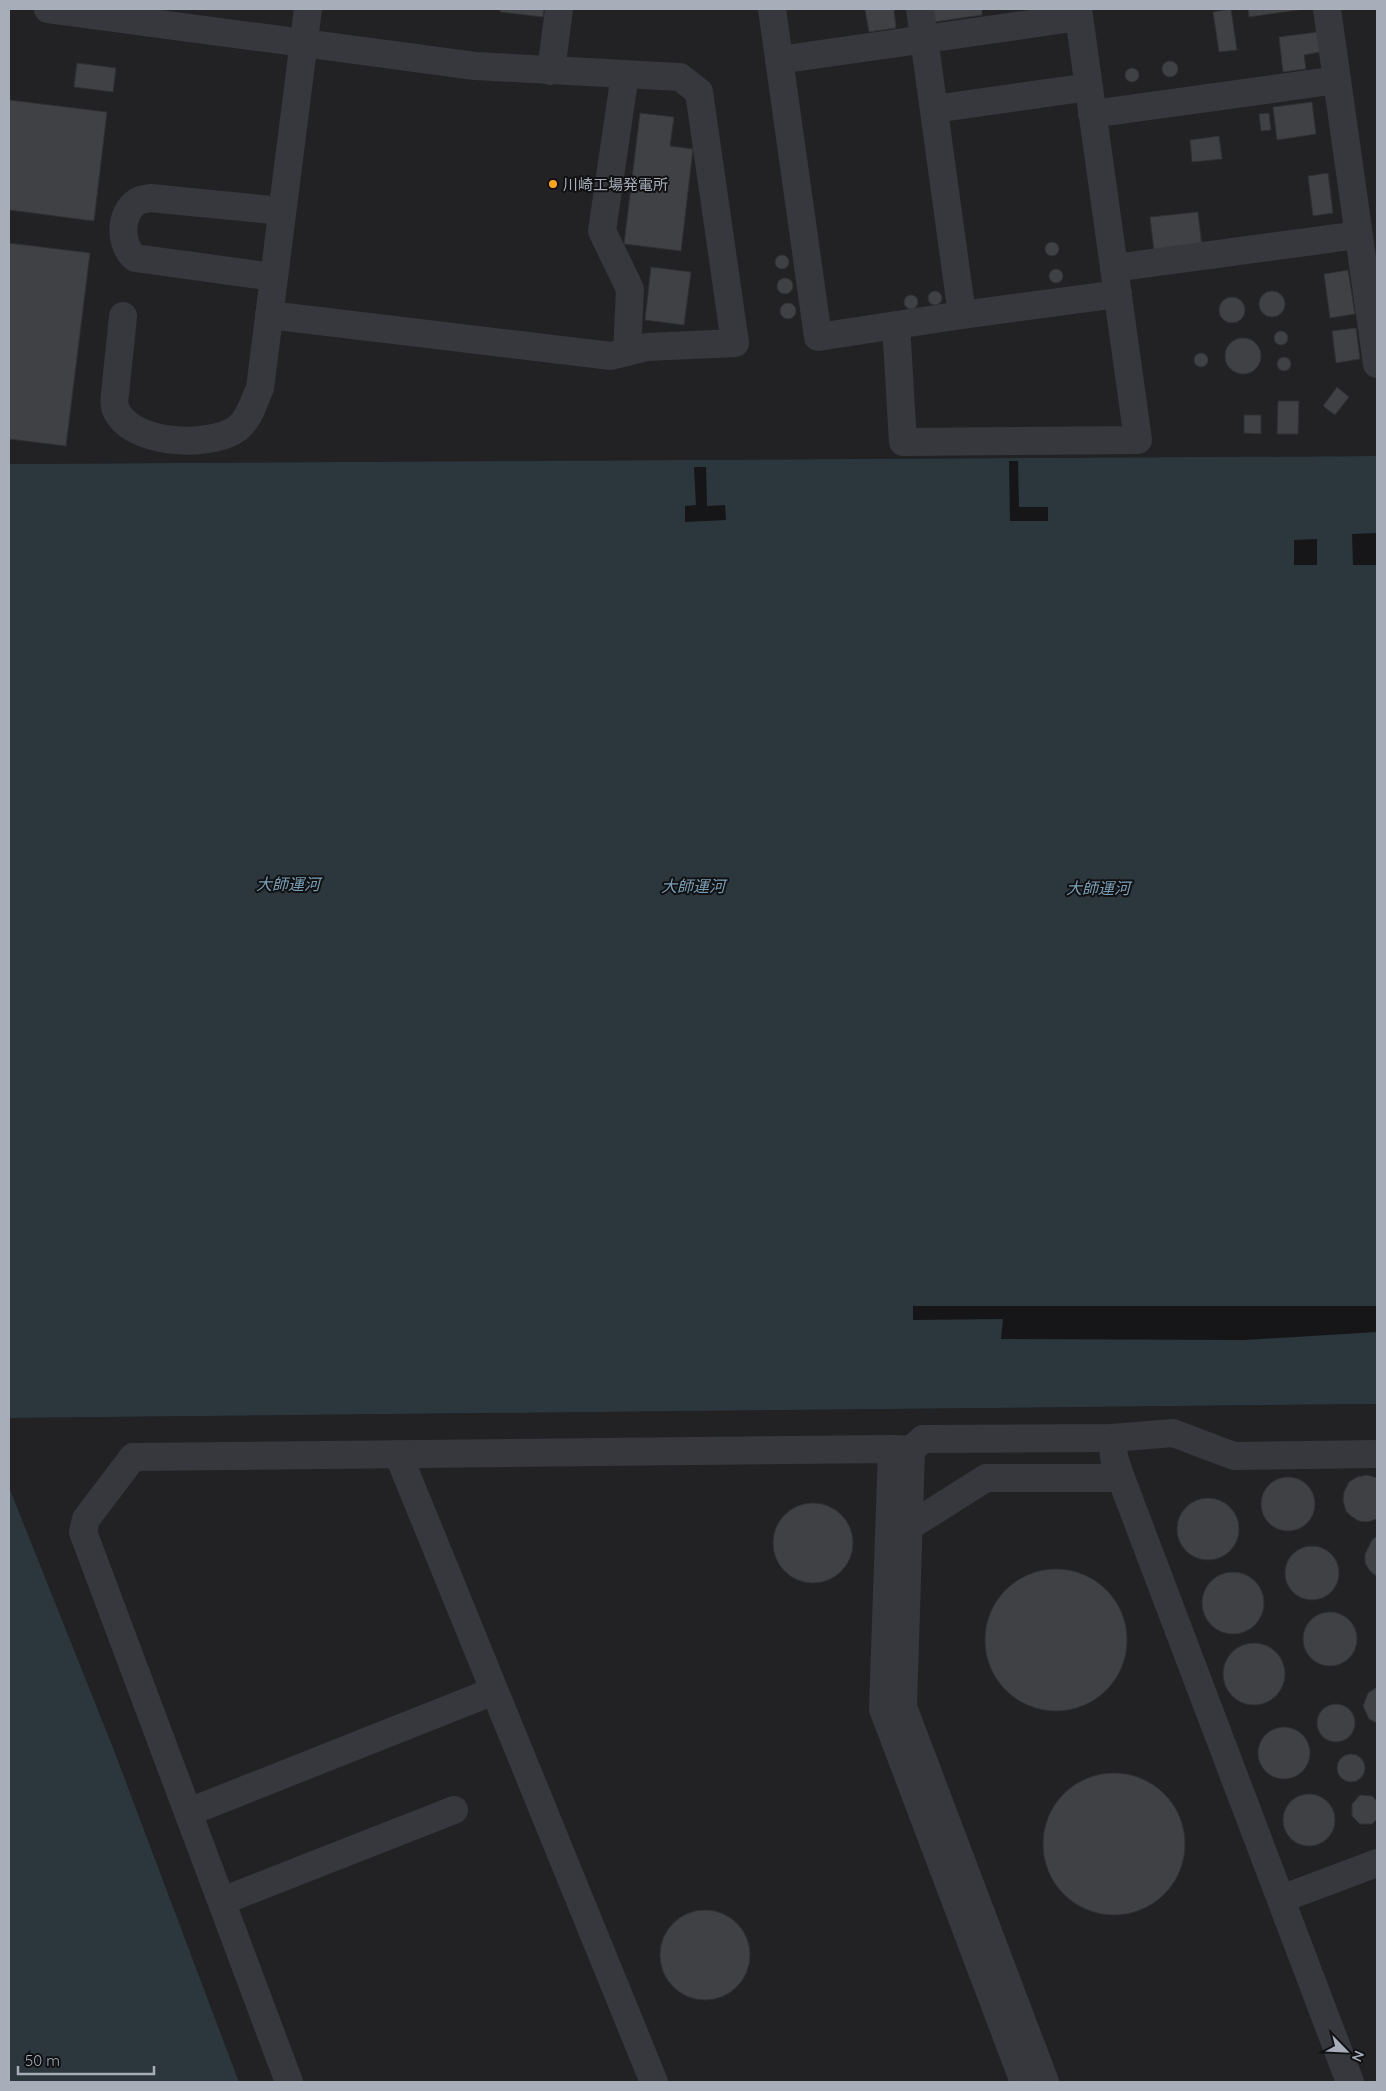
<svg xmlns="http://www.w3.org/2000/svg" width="1386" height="2091" font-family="Quicksand,'Noto Sans JP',sans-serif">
<rect width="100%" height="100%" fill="#161618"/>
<g fill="#222225">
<path d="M9 9H1377V456L9 464Z"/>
<path d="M1377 1404V2082H239L114 1750 9 1487V1418Z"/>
</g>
<g fill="#2b363d">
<path d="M1377 456V1404L9 1418V464Z"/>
<path d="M9 1487 114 1750 239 2082H9Z"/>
</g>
<g fill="#161618">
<path d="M1009 461H1018L1019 507H1048V521H1010Z"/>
<path d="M694 467H706L707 506 725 505 726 520 685 522V506L696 505Z"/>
<path d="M1377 533V565H1353L1352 534Z"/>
<path d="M1317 539V565H1294V540Z"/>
<path d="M913 1306H1377V1332L1244 1340 1001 1339 1003 1319 913 1320Z"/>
</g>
<g fill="#404145" stroke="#2f3034">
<path d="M501 9H544L543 17 500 12Z"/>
<path d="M865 9H894L896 28 869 32Z"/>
<path d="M932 9H982V15L934 22Z"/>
<path d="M1231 9 1237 50 1219 52 1213 12Z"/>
<path d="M1248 9H1305L1249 17Z"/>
<path d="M1318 32 1320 52 1304 55 1306 69 1283 72 1279 37Z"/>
<circle cx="1170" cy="69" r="8"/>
<path d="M77 63 116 68 113 92 74 87Z"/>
<circle cx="1132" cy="75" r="7"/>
<path d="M9 100 107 112 94 221 9 210Z"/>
<path d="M1312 102 1316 134 1277 140 1273 107Z"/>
<path d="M640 113 674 117 670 146 693 149 681 251 624 244Z"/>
<path d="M1269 113 1271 130 1261 131 1259 114Z"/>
<path d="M1219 136 1222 159 1192 162 1190 140Z"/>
<path d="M1328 173 1333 213 1313 216 1308 176Z"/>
<path d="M1198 212 1202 247 1154 252 1150 217Z"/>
<circle cx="1052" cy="249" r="7"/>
<path d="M9 243 90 253 66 446 9 439Z"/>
<circle cx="782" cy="262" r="7"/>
<path d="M651 267 691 272 684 325 645 320Z"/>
<circle cx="1056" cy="276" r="7"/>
<path d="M1348 270 1355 314 1330 318 1324 274Z"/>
<circle cx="785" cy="286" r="8"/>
<circle cx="935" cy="298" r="7"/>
<circle cx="1272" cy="304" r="13"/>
<circle cx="911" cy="302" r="7"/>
<circle cx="1232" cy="310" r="13"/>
<circle cx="788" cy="311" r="8"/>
<path d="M1356 328 1360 359 1336 363 1332 331Z"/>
<circle cx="1281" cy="338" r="7"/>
<circle cx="1243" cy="356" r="18"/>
<circle cx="1201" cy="360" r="7"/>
<circle cx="1284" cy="364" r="7"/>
<path d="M1337 387 1349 397 1335 415 1323 406Z"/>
<path d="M1278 401H1299L1298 434H1277Z"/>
<path d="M1244 415H1261V434L1244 433Z"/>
<path d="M1367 1475 1377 1478V1519L1367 1522 1359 1521 1351 1516 1346 1511 1343 1500 1344 1492 1349 1482 1357 1477Z"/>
<circle cx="1288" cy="1504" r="27"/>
<circle cx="1208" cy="1529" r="31"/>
<circle cx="813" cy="1543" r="40"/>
<path d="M1377 1536V1577L1370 1571 1365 1563V1554L1372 1540Z"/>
<circle cx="1312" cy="1573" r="27"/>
<circle cx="1056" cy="1640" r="71"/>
<circle cx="1233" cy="1603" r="31"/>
<circle cx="1330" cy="1639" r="27"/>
<circle cx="1254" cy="1674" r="31"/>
<path d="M1377 1687V1723L1369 1719 1363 1706 1368 1693Z"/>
<circle cx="1336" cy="1723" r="19"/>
<circle cx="1284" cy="1753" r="26"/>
<circle cx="1351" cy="1768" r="14"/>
<circle cx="1114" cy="1844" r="71"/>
<circle cx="1309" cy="1820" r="26"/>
<path d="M1360 1795 1372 1796 1377 1801V1819L1372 1824H1360L1352 1816V1804Z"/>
<circle cx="705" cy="1955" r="45"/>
</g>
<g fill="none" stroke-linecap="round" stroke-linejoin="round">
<g stroke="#36383d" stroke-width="28">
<path d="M48 9 475 66 680 77 699 92 735 343 647 347 611 356 269 315"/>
<path d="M772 9 818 337 962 315 1118 294"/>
<path d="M920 9 962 315"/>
<path d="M1327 9 1377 364"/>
<path d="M779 60 1079 17"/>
<path d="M551 71 559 9"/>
<path d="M625 74 602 231 630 289 627 352"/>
<path d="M934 109 1089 87"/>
<path d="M1092 114 1337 80"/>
<path d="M1114 268 1358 235"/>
<path d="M274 277 135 258C119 244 119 213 138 201 141 199 147 199 150 198L282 211"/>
<path d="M123 316C121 339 118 362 116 385 116 391 113 401 115 407 127 445 210 449 238 428 250 418 254 401 260 388L308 9"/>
<path d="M896 325 903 442 1138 440 1078 9"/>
<path d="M1112 1438 1114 1457 1121 1478 1350 2082"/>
<path d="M892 1449 911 1450 923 1439 1112 1438 1173 1433 1234 1456 1377 1454"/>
<path d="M911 1450 903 1707 1045 2082"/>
<path d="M398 1454 654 2082"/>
<path d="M910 1526 986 1478H1121"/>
<path d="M189 1812 494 1691"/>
<path d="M1281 1899 1377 1863"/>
<path d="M222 1901 454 1810"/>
<path d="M289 2082 83 1532 86 1519 133 1457 892 1449 883 1709 1024 2082"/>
</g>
</g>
<circle fill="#fea528" stroke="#111113" stroke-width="2" cx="553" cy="184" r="5"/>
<g text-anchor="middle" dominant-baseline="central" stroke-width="4" stroke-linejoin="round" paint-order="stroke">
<g font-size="15" fill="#a7aeb9" stroke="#111113" text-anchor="start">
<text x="563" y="184">川崎工場発電所</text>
</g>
<g font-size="16" font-style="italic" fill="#7b9fb6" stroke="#111113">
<text x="288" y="884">大師運河</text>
<text x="693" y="886">大師運河</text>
<text x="1098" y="888">大師運河</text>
</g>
</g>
<rect width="1386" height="2091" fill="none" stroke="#a7aeb9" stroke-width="20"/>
<g transform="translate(1346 2051) rotate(114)" stroke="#111113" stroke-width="4" paint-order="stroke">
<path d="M0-4L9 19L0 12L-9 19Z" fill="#a7aeb9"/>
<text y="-8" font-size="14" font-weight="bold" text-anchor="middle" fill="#a7aeb9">N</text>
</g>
<path d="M18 2066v8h136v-8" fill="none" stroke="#a7aeb9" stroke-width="2.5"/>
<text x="25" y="2066" font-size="15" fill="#a7aeb9" stroke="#111113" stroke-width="4" paint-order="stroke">50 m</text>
</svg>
